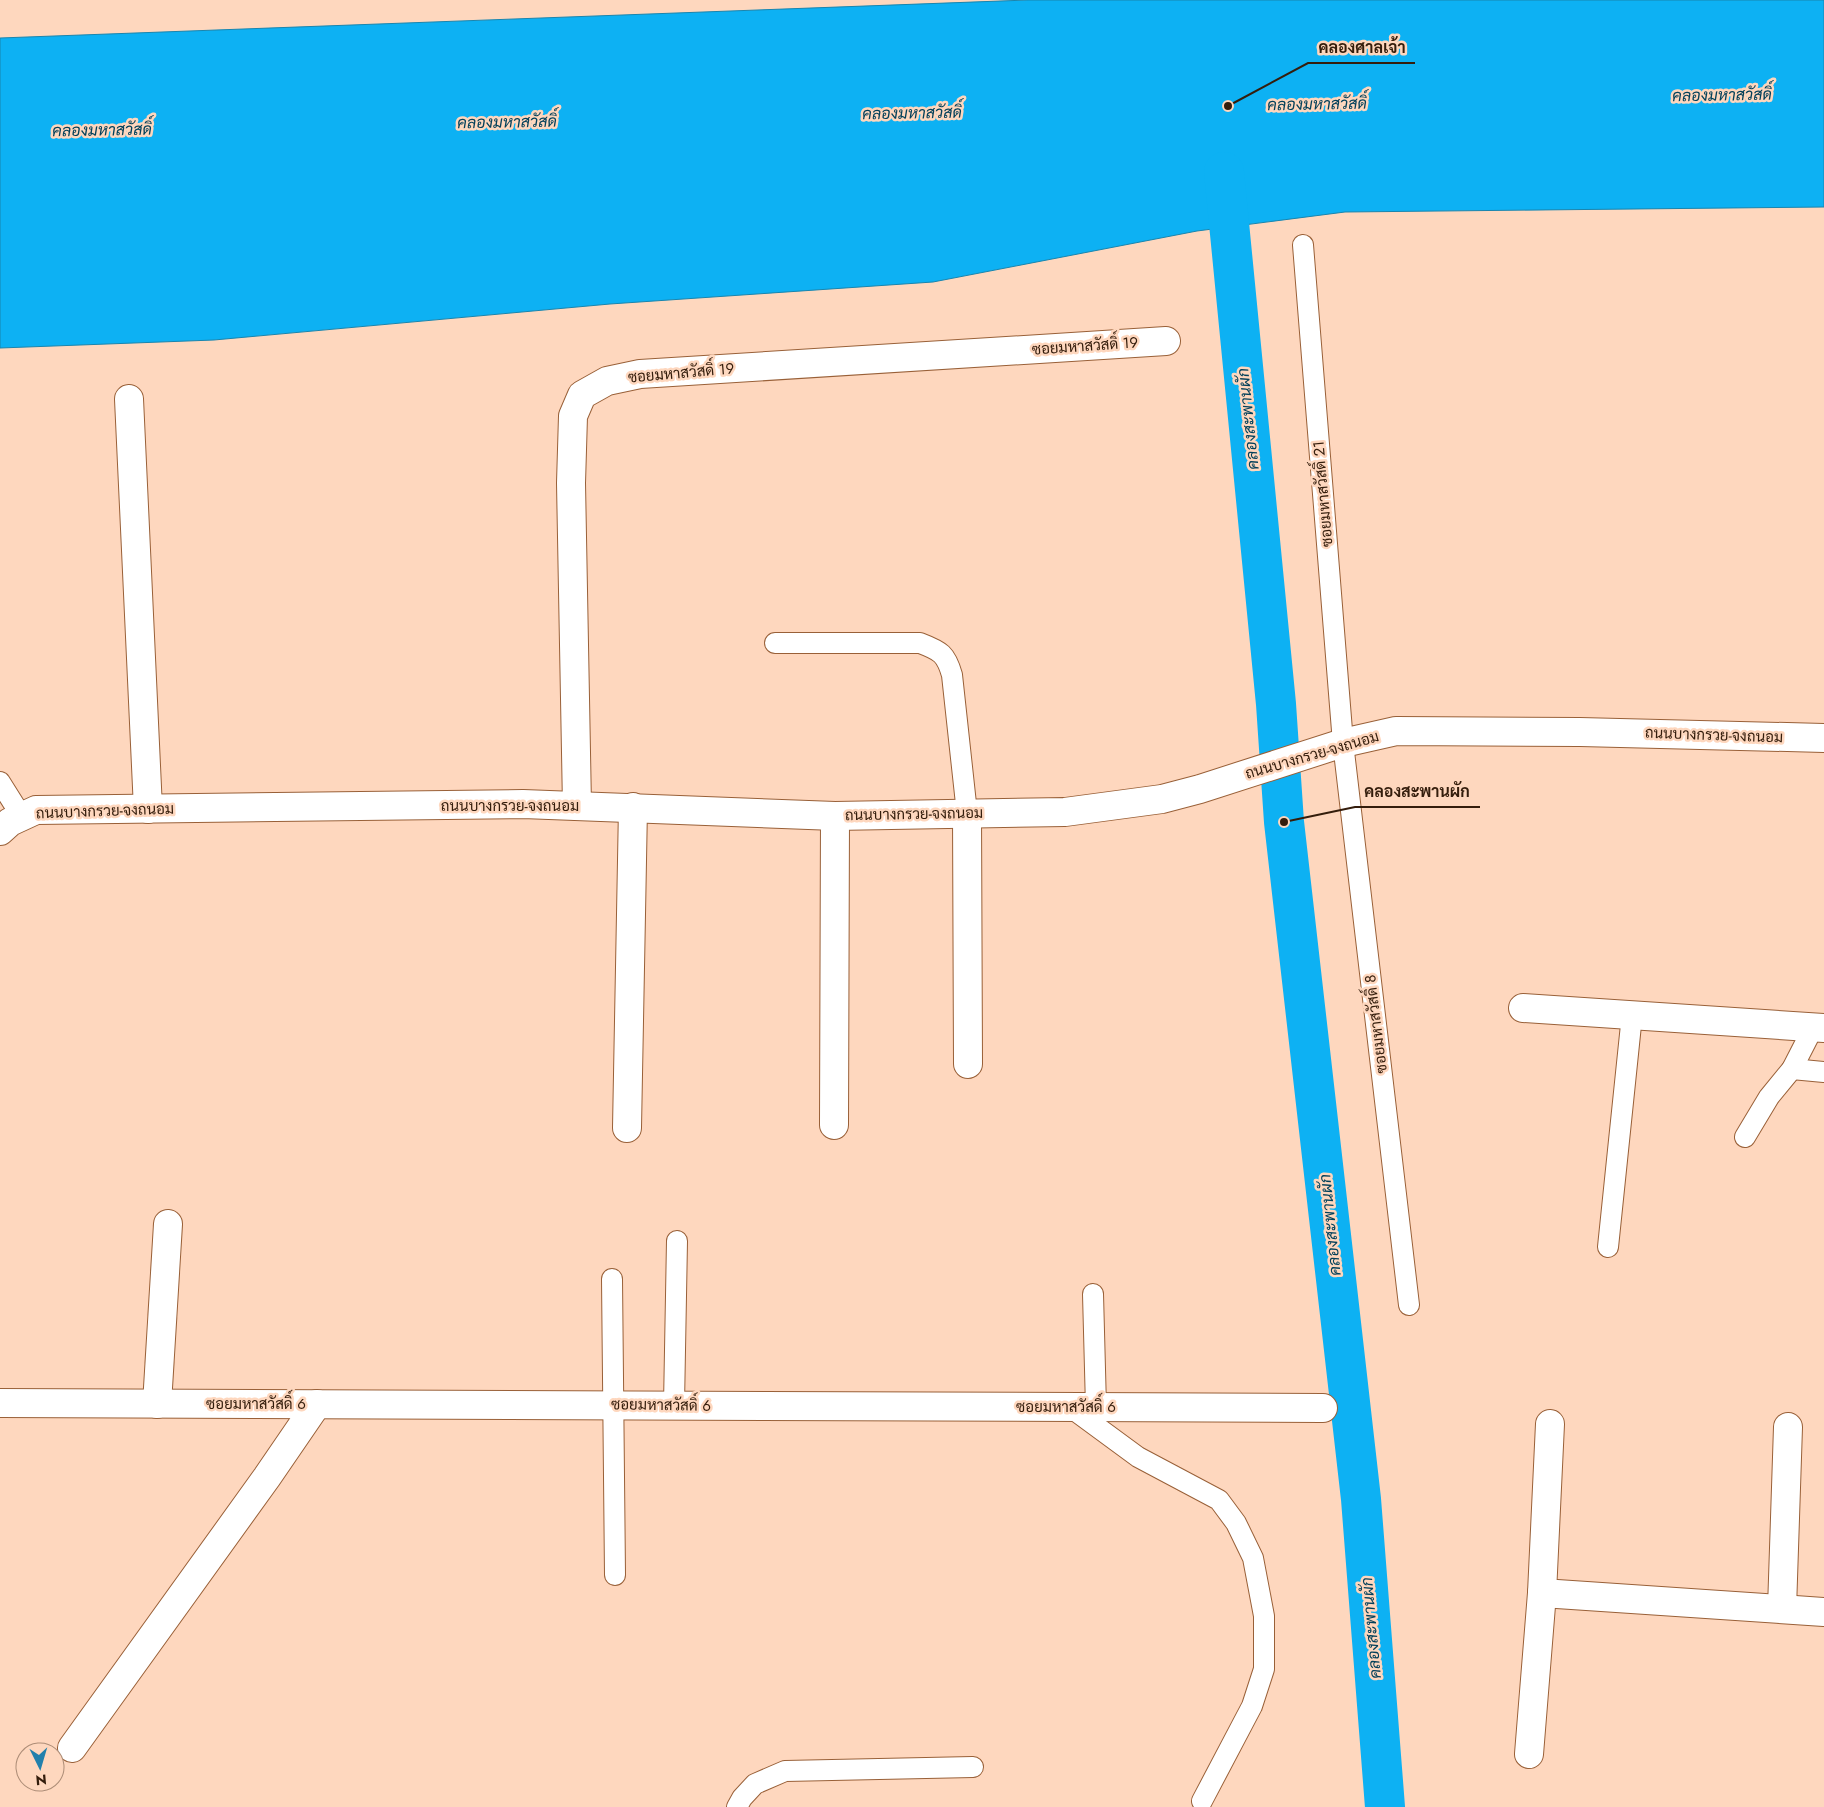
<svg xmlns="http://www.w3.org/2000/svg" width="1824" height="1807" font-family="Jost,Sarabun,sans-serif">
<rect width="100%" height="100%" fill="#fed7be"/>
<path fill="#0db1f3" stroke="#1985ae" d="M1028 0H1824V207L1345 212 1197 231 933 282 610 304 214 340 0 348V38Z"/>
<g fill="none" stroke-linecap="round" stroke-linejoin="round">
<path stroke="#0db1f3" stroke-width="40" d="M1224 172 1276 704 1284 822 1361 1499 1385 1807"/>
<defs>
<g id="service">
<path d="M1303 245 1343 743 1409 1305"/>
<path d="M775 643H920C941 651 946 654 952 675L967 813"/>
<path d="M0 782 22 817"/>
<path d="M1792 1069 1824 1072"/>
<path d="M1745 1137 1769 1097 1792 1069 1813 1028"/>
<path d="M1608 1247 1632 1015"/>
<path d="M612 1279 615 1575"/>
<path d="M1093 1294 1096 1407"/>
<path d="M674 1405 677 1241"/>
<path d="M1070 1407 1138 1457 1219 1500 1236 1523 1253 1558 1264 1616V1669L1252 1706 1202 1801"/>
<path d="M737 1807 742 1798 755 1784 785 1771 973 1767"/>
</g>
<g id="minor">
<path d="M129 399 148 809"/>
<path d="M577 806 571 483 573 416 582 395 607 381 640 374 1166 341"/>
<path d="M967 813 968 1064"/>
<path d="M1523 1008 1824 1028"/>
<path d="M834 1125 835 816"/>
<path d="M627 1128 633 807"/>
<path d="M0 1403 1323 1408"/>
<path d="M157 1404 168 1224"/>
<path d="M1550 1424 1542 1593 1824 1612"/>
<path d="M1782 1609 1788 1427"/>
<path d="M72 1748 267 1477 317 1404"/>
<path d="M1529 1754 1542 1593"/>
</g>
<path id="tertiary" d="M0 831 10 822 36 810 523 804 835 816 1065 812 1162 799 1200 789 1343 743 1396 731 1580 732 1824 738"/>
</defs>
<use href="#service" stroke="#996038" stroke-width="22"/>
<use href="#minor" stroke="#996038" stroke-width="30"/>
<use href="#tertiary" stroke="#996038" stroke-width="30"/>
<use href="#service" stroke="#fff" stroke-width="20"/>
<use href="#minor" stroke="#fff" stroke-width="28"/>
<use href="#tertiary" stroke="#fff" stroke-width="28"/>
</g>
<g text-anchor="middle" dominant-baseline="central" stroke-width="5" stroke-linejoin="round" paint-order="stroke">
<g font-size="15" fill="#341d0c" stroke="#fed7be">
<text transform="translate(1085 346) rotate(-4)">ซอยมหาสวัสดิ์ 19</text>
<text transform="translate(681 373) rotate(-5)">ซอยมหาสวัสดิ์ 19</text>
<text transform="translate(1323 494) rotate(-95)">ซอยมหาสวัสดิ์ 21</text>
<text transform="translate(1714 735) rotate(2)">ถนนบางกรวย-จงถนอม</text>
<text transform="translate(1312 755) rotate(-16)">ถนนบางกรวย-จงถนอม</text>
<text x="510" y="806">ถนนบางกรวย-จงถนอม</text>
<text transform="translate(105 811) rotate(-2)">ถนนบางกรวย-จงถนอม</text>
<text transform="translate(914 814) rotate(-1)">ถนนบางกรวย-จงถนอม</text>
<text transform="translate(1376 1024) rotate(-97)">ซอยมหาสวัสดิ์ 8</text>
<text x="256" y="1404">ซอยมหาสวัสดิ์ 6</text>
<text transform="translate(661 1405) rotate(1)">ซอยมหาสวัสดิ์ 6</text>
<text x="1066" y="1407">ซอยมหาสวัสดิ์ 6</text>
</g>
<g font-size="16" font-style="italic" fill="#03405a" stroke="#fed7be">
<text transform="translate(1722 95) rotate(-1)">คลองมหาสวัสดิ์</text>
<text transform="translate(1317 104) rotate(-1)">คลองมหาสวัสดิ์</text>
<text transform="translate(912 113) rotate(-1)">คลองมหาสวัสดิ์</text>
<text transform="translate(507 122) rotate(-1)">คลองมหาสวัสดิ์</text>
<text transform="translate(102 130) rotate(-1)">คลองมหาสวัสดิ์</text>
<text transform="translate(1248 419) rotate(-96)">คลองสะพานผัก</text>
<text transform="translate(1330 1225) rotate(-96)">คลองสะพานผัก</text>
<text transform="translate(1371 1628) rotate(-95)">คลองสะพานผัก</text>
</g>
</g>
<path fill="none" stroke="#341d0c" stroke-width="2" d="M1228 106L1308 63H1415M1284 822L1355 807H1480"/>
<g fill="#341d0c" stroke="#fed7be" stroke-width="2">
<circle cx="1228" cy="106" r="5"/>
<circle cx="1284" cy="822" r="5"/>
</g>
<g font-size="16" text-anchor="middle" font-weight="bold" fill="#341d0c" stroke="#fed7be" stroke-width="5" stroke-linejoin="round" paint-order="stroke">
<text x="1362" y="53">คลองศาลเจ้า</text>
<text x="1417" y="797">คลองสะพานผัก</text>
</g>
<g transform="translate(40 1767) rotate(175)"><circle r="24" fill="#fed7be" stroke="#ad8d77"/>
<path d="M0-4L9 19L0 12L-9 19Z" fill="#2280ac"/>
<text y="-8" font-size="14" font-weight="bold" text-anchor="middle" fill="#341d0c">N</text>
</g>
</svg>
